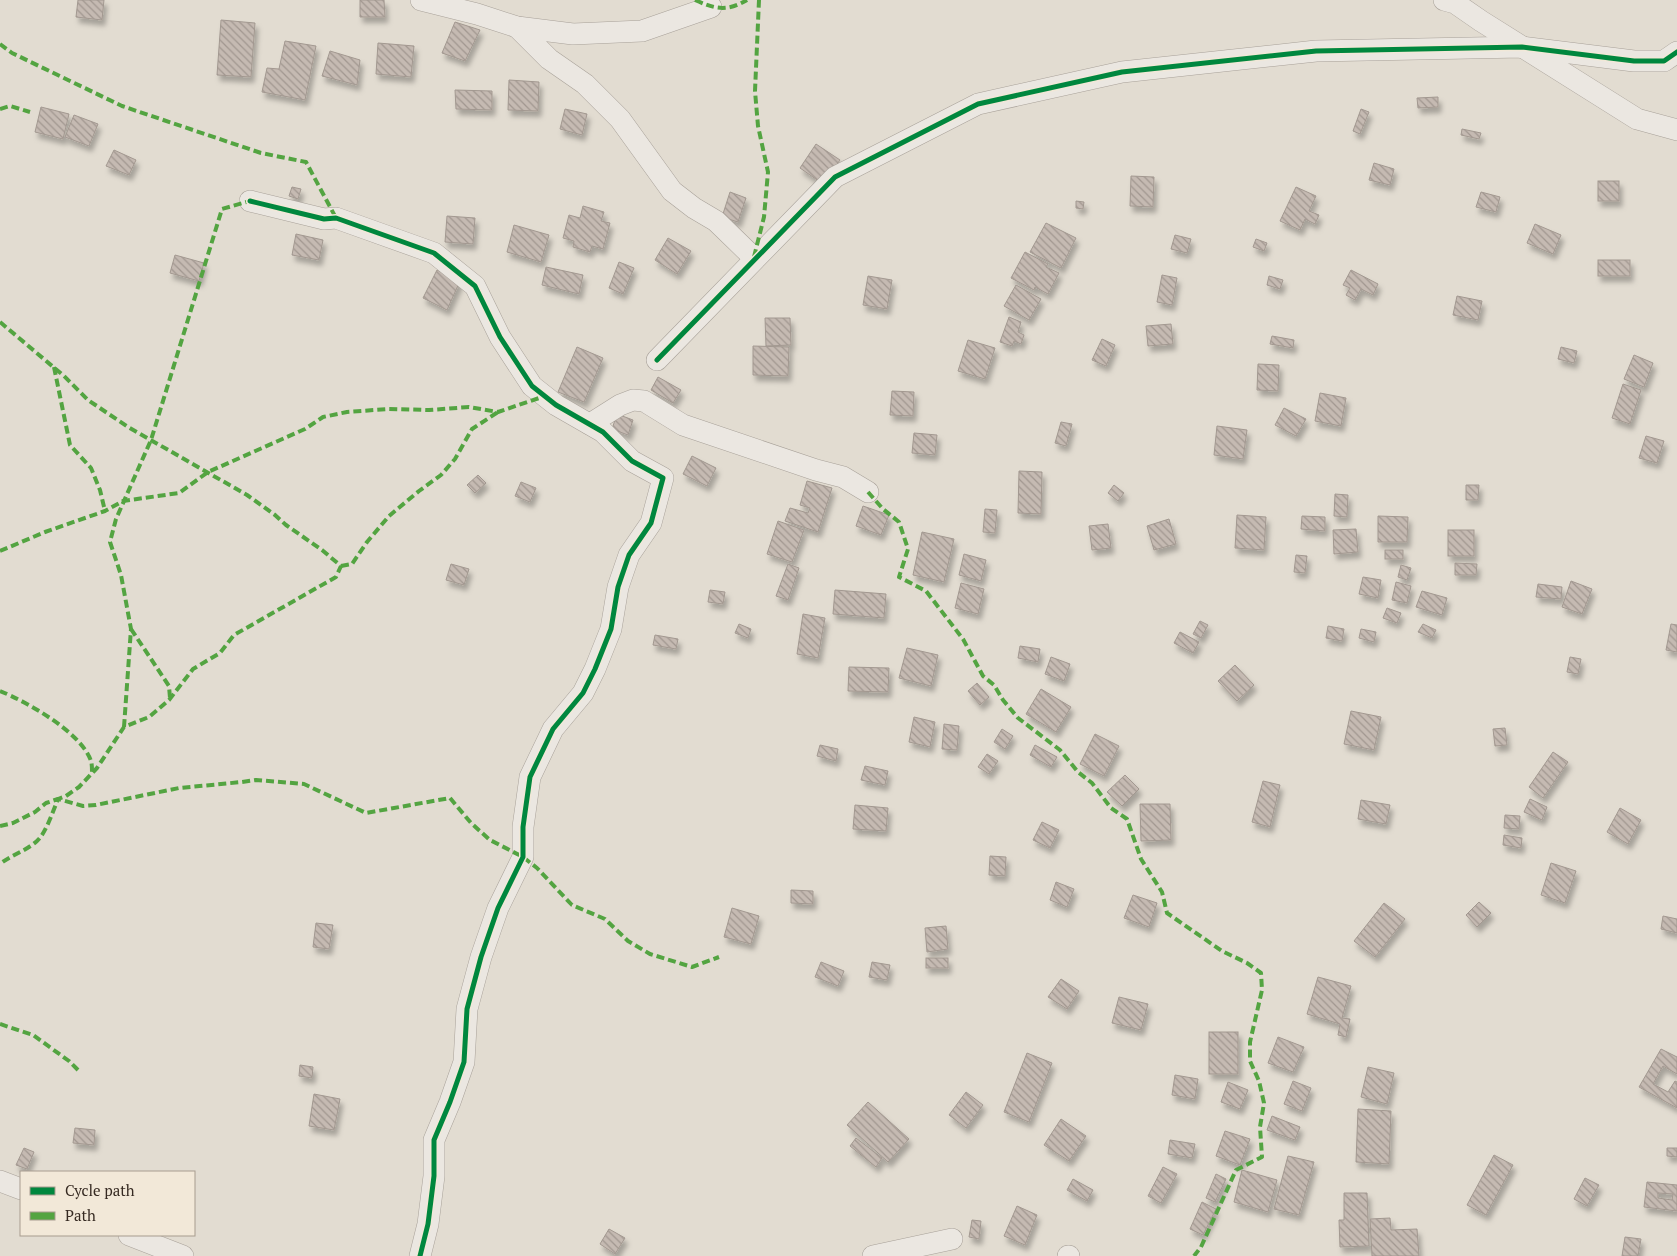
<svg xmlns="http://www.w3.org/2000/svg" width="1677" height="1256" font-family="'PT Serif',serif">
<defs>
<pattern id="building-back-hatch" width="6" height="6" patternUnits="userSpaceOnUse" patternTransform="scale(1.25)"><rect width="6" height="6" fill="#c5bab2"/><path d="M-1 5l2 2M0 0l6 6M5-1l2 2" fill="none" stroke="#a19790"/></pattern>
<filter id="shadow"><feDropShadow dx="3" dy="5.5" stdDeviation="2.5" flood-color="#0004"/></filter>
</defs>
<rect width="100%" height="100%" fill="#e2dcd1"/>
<g fill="url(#building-back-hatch)" stroke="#a29890" fill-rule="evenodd" filter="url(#shadow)">
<path d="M78 0H104L102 20 76 17Z"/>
<path d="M360 0H384L385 17H360Z"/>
<path d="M221 20 255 23 251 77 217 75Z"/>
<path d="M455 22 480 30 465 61 442 53Z"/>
<path d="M285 41 316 46 305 100 262 92 267 68 279 69Z"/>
<path d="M378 43 414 46 411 77 376 74Z"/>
<path d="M330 51 360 60 357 85 322 76Z"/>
<path d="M509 80 539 82 538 111 508 110Z"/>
<path d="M455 90 492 91V110L456 109Z"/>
<path d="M1438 97V107L1418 108 1417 98Z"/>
<path d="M41 107 69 114 63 139 35 132Z"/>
<path d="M565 109 587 114 582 135 560 129Z"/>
<path d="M1361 109 1369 112 1360 134 1353 131Z"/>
<path d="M74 115 98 124 89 146 65 137Z"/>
<path d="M1462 129 1481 133 1479 139 1461 135Z"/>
<path d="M816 144 840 160 823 184 800 168Z"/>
<path d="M114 150 136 160 129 175 106 166Z"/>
<path d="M1374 163 1394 169 1390 185 1369 180Z"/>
<path d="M1131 176 1154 177 1153 207 1130 206Z"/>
<rect x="1598" y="181" width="21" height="20"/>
<path d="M292 187 301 189 298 199 289 196Z"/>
<path d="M1296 187 1316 196 1309 211 1319 215 1315 224 1305 219 1300 230 1280 221Z"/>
<path d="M730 192 746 198 738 222 722 217Z"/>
<path d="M1481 192 1500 197 1496 212 1476 207Z"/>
<path d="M1076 201 1084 202 1083 209 1076 208Z"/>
<path d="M583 206 604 212 601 221 610 223 603 249 592 246 590 252 573 247 574 241 563 238 569 215 580 218Z"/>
<path d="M447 216 475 218 473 244 445 242Z"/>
<path d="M1046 223 1076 238 1061 268 1030 252Z"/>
<path d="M1535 224 1561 235 1553 254 1527 243Z"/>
<path d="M514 225 549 235 541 262 507 252Z"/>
<path d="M296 234 323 240 319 260 292 255Z"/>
<path d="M1175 235 1191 239 1187 253 1171 249Z"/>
<path d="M668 238 691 251 677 274 655 260Z"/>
<path d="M1256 239 1267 243 1264 251 1253 247Z"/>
<path d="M1025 252 1048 264 1046 267 1059 273 1048 294 1035 287 1034 290 1011 278Z"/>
<path d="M175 255 204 263 199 281 170 273Z"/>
<rect x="1598" y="260" width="32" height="16"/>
<path d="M619 262 634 268 623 294 609 288Z"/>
<path d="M546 267 583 275 579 294 542 285Z"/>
<path d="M437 270 460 281 447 310 423 298Z"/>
<path d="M1351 270 1378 284 1373 295 1361 289 1355 300 1346 295 1350 288 1343 285Z"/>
<path d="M1162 275 1177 278 1172 305 1157 302Z"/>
<path d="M868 276 892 280 887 309 863 305Z"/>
<path d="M1269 276 1283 280 1280 289 1267 285Z"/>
<path d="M1016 285 1041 299 1029 320 1004 306Z"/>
<path d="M1457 296 1482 301 1478 320 1453 315Z"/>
<path d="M1009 317 1021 322 1018 332 1024 335 1021 344 1014 341 1012 346 1000 342Z"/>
<path d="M765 318H790L791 345 766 346Z"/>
<path d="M1171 324 1173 344 1148 346 1146 326Z"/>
<path d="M1272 336 1294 340 1293 348 1270 344Z"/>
<path d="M1102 339 1115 345 1106 366 1092 360Z"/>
<path d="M968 340 995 348 985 379 958 371Z"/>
<path d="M753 346 789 347 788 376 753 375Z"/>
<path d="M577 347 603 358 584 402 558 392Z"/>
<path d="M1561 347 1577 351 1574 363 1558 359Z"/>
<path d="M1634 355 1653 363 1644 387 1624 379Z"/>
<path d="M1258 364 1279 365 1278 391 1257 390Z"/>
<path d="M658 377 681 390 673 403 651 390Z"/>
<path d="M1623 384 1641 390 1630 424 1612 418Z"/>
<path d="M892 391 914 392 913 416 890 415Z"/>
<path d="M1320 393 1346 398 1341 426 1315 421Z"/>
<path d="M1284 408 1306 419 1296 436 1275 425Z"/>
<path d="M617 414 633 420 628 435 612 429Z"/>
<path d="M1061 422 1072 424 1066 446 1055 443Z"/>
<path d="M1217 426 1247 430 1243 459 1214 455Z"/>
<path d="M914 433 937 435 935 455 912 453Z"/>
<path d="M1646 436 1664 441 1657 463 1639 458Z"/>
<path d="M692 456 716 468 707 486 683 474Z"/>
<path d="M1019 471 1042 472 1041 514 1018 513Z"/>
<path d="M478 475 486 483 475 493 467 485Z"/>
<path d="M807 481 832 488 818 532 785 521 790 508 808 513 810 508 800 505Z"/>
<path d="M521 482 536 488 530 502 515 496Z"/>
<path d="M1114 485 1124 493 1118 501 1108 493Z"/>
<path d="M1466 485H1479L1478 500H1466Z"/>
<path d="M1335 494 1348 495 1347 517 1334 516Z"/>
<path d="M863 506 889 515 881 535 856 526Z"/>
<path d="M985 509 997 510 995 533 983 532Z"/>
<path d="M1237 515 1266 517 1264 550 1235 548Z"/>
<path d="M1302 516 1325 517V531L1301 529Z"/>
<path d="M1378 516 1408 517 1407 542H1378Z"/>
<path d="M1169 519 1176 544 1154 550 1147 526Z"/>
<path d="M778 521 804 530 792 562 767 554Z"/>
<path d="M1108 524 1111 548 1092 550 1089 526Z"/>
<path d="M1356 529 1358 552 1334 554 1333 530Z"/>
<rect x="1448" y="530" width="26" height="26"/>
<path d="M922 532 954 539 944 582 913 575Z"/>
<rect x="1385" y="550" width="18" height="9"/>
<path d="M964 554 986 560 981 581 959 575Z"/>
<path d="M1296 555 1307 556 1305 573 1294 572Z"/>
<path d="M1455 563 1477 564 1476 575H1455Z"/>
<path d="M451 564 469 569 464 585 446 580Z"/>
<path d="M788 564 799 568 788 600 776 596Z"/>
<path d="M1401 565 1411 568 1407 580 1398 577Z"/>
<path d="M1363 577 1381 580 1378 598 1359 594Z"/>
<path d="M1571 581 1592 589 1582 614 1562 607Z"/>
<path d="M1396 582 1411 586 1407 603 1392 600Z"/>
<path d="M961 583 984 589 978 614 955 608Z"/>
<path d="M1538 584 1562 587 1561 599 1536 597Z"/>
<path d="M710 590 725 592 723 604 708 602Z"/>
<path d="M835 590 886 594 884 618 833 614Z"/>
<path d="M1422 591 1447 598 1442 615 1416 607Z"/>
<path d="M1387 608 1401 613 1397 623 1383 618Z"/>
<path d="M803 614 825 618 818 658 797 654Z"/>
<path d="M1200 621 1208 625 1201 638 1193 634Z"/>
<path d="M739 624 751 629 748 638 735 633Z"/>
<path d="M1423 624 1436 630 1432 638 1418 632Z"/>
<path d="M1671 624 1677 625V652L1666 650Z"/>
<path d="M1328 626 1344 629 1342 641 1326 638Z"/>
<path d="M1361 629 1376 632 1374 642 1359 638Z"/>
<path d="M1180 632 1199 642 1193 653 1174 643Z"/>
<path d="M655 635 678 639 676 649 653 645Z"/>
<path d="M1020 646 1040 649 1038 662 1018 658Z"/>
<path d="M907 648 938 655 931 686 899 678Z"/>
<path d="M1051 657 1070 664 1064 681 1045 674Z"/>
<path d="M1570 657 1581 659 1578 674 1567 672Z"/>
<path d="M1235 665 1254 685 1237 701 1218 681Z"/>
<path d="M849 667 889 668 888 692 848 691Z"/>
<path d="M977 683 989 697 980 705 968 691Z"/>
<path d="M1041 689 1071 707 1056 732 1026 714Z"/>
<path d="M1351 711 1381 717 1374 750 1344 744Z"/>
<path d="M914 717 935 722 930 747 909 742Z"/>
<path d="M944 724 959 726 957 750 942 749Z"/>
<path d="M1505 728 1507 745 1495 746 1493 729Z"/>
<path d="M1002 729 1013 736 1005 749 994 742Z"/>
<path d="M1095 734 1119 746 1104 776 1080 764Z"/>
<path d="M820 745 838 749 836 761 817 756Z"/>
<path d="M1035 745 1057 757 1051 767 1030 755Z"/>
<path d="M1553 752 1568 762 1543 798 1529 787Z"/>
<path d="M987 754 998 761 989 774 978 767Z"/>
<path d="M865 766 888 771 885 785 861 780Z"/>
<path d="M1125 775 1139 789 1122 806 1107 792Z"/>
<path d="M1263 781 1280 785 1270 827 1252 822Z"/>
<path d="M1530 799 1547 807 1542 820 1524 812Z"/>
<path d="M1361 800 1390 805 1386 824 1358 819Z"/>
<path d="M1140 804H1170L1171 840 1141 841Z"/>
<path d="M855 805 888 808 886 831 853 829Z"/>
<path d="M1620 808 1641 820 1628 844 1607 832Z"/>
<path d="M1505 815 1520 816 1519 829 1504 828Z"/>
<path d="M1042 822 1059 830 1050 848 1033 840Z"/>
<path d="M1504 835 1522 838 1521 848 1503 845Z"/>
<path d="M990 856 1006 857 1005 876 989 875Z"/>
<path d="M1551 863 1576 871 1565 903 1541 895Z"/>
<path d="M1056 882 1074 889 1067 907 1050 900Z"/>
<path d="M791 890 813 891V904L791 903Z"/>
<path d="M1133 895 1157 903 1149 927 1124 918Z"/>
<path d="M1479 902 1491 913 1477 927 1466 915Z"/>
<path d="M1384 903 1405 919 1375 957 1354 941Z"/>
<path d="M732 908 759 916 751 944 724 937Z"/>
<path d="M1663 916 1677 919V933L1661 929Z"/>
<path d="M316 923 333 925 329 949 313 947Z"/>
<path d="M946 926 948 949 927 952 925 928Z"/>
<rect x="926" y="958" width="22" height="10"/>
<path d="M821 962 844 971 838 986 815 977Z"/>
<path d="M872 962 890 965 887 980 869 977Z"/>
<path d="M1318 977 1351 986 1342 1018 1350 1019 1346 1037 1338 1035 1340 1024 1307 1014Z"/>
<path d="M1061 979 1079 991 1067 1009 1048 997Z"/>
<path d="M1119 997 1148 1004 1141 1030 1112 1023Z"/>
<rect x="1209" y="1032" width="29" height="42"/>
<path d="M1278 1037 1304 1047 1293 1072 1268 1063Z"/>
<path d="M1661 1049 1677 1057V1074L1663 1066 1653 1084 1668 1092 1675 1081 1677 1082V1108L1639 1087Z"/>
<path d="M1027 1053 1052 1063 1029 1122 1004 1112Z"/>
<path d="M300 1065 313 1067 312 1078 299 1076Z"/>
<path d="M1368 1067 1394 1073 1387 1104 1361 1097Z"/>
<path d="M1175 1075 1198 1079 1195 1099 1172 1095Z"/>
<path d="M1293 1081 1311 1088 1302 1111 1284 1104Z"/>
<path d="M1228 1082 1248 1090 1240 1109 1221 1102Z"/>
<path d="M966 1092 983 1105 966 1128 949 1115Z"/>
<path d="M314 1094 340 1099 334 1130 309 1126Z"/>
<path d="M868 1102 909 1139 888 1162 847 1125Z"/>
<path d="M1358 1109 1391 1111 1389 1164 1356 1162Z"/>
<path d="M1272 1116 1300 1127 1295 1140 1267 1130Z"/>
<path d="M1061 1119 1086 1136 1069 1161 1044 1145Z"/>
<path d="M75 1128 95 1130 94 1145 73 1143Z"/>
<path d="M1225 1131 1250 1139 1240 1165 1216 1156Z"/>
<path d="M856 1138 882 1158 876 1167 850 1146Z"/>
<path d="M1170 1140 1195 1144 1192 1158 1168 1154Z"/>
<path d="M24 1148 34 1152 27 1169 16 1165Z"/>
<path d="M1667 1148H1677V1157L1667 1156Z"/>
<path d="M1494 1155 1513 1165 1486 1215 1467 1205Z"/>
<path d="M1288 1156 1314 1162 1299 1215 1274 1209Z"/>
<path d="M1163 1167 1177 1174 1161 1203 1148 1196Z"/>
<path d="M1242 1170 1277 1180 1268 1212 1234 1202Z"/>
<path d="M1216 1174 1226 1179 1215 1202 1206 1198Z"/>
<path d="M1585 1178 1599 1185 1587 1206 1574 1199Z"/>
<path d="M1073 1179 1093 1190 1087 1201 1067 1190Z"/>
<path d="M1647 1182 1677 1185V1211L1644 1207ZM1658 1193 1673 1194 1672 1200 1658 1198Z"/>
<path d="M1344 1193H1367L1369 1246 1340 1247 1339 1220H1344Z"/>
<path d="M1202 1202 1216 1209 1203 1235 1190 1229Z"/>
<path d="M1017 1206 1037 1215 1025 1245 1004 1236Z"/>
<path d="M1390 1218 1391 1230 1417 1229 1419 1256H1372L1370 1219Z"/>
<path d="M972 1220 981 1221 979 1239 969 1237Z"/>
<path d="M609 1229 625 1238 615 1254 600 1244Z"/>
<path d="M1625 1237 1641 1239 1638 1256H1622Z"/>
</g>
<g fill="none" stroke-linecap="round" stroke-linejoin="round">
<defs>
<g id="minor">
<path d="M421 0 477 14 517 27 573 34 642 31 711 7"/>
<path d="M1444 0 1455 3 1481 21 1637 119 1677 130"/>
<path d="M517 27 549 59 585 84 620 119 672 191 694 208 716 221 751 255"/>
<path d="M250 201 324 219 336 218 434 253 475 286 500 337 532 386 556 405 603 432 632 461 663 478 651 523 629 555 618 587 611 629 595 669 583 693 553 729 530 777 523 827V857L498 908 481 957 467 1009 464 1062 450 1102 434 1140V1176L428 1224 420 1256"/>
<path d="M657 360 835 177 978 104 1122 72 1316 51 1522 47 1634 61H1664L1677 52"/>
<path d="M590 424 620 405 633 400 644 401 683 425 816 470 843 477 868 492"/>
<path d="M0 1181 21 1189"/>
<path d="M129 1235 183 1256"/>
<path d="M873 1256 952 1239"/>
<path d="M1068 1256H1069"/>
</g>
</defs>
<use href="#minor" stroke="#a8a199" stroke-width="22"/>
<use href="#minor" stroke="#ebe7e1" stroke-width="21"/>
<g stroke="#53a441" stroke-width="4" stroke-dasharray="8 4" stroke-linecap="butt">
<path d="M695 0C715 9 727 12 747 0"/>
<path d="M0 44 12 53 122 106 261 153 306 162 336 218"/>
<path d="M0 109 10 106 30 112"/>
<path d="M754 257 764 217 768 172 758 126 755 91 759 0"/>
<path d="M0 322 64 376 88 400 128 427 247 495 275 515 286 525 322 550 341 566 336 577 234 635 220 653 193 669 169 700 149 717 124 727 97 768 79 787 66 796 58 799C53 811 46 833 37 841 26 851 11 855 0 864"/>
<path d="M54 367 70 445 91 468 100 490 105 511"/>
<path d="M868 492 883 509 899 522 908 549 899 577 926 591 963 639 983 676 994 685 1003 700 1018 718 1060 750 1078 772 1092 783 1111 808 1127 819 1141 859 1162 892 1167 913 1222 951 1247 963 1261 973 1262 990 1250 1042V1061L1259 1081 1264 1103 1260 1127 1262 1157 1236 1170 1201 1247 1194 1256"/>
<path d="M0 551 45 532 105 511 123 501 179 493 208 472 305 429 323 417 347 412 388 409 429 410 469 407 498 412 545 396"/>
<path d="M341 566 352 564 367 542 389 516 419 491 441 475 455 459 472 429 498 412"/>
<path d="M131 629 169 686 170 698"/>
<path d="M0 691C27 702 81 732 91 761 92 764 92 769 92 772"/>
<path d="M124 727 131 629 121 575 110 542 116 519 151 440 222 209 250 201"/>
<path d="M0 826 13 823 35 812 46 803 58 799 83 806 96 805 179 788 242 782 256 780 304 784 366 813 450 798 471 823 490 840 523 857 537 868 572 905 605 919 628 941 650 954 692 967 719 957"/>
<path d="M0 1024 33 1035 69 1061 78 1070"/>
</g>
<defs>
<g id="cycleway">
<path d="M250 201 324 219 336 218 434 253 475 286 500 337 532 386 556 405 603 432 632 461 663 478 651 523 629 555 618 587 611 629 595 669 583 693 553 729 530 777 523 827V857L498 908 481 957 467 1009 464 1062 450 1102 434 1140V1176L428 1224 420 1256"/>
<path d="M657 360 835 177 978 104 1122 72 1316 51 1522 47 1634 61H1664L1677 52"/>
</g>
</defs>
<use href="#cycleway" stroke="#f2e8d8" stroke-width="8"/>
<use href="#cycleway" stroke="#00873e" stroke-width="5"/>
</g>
<rect x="20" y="1171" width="175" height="65" fill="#f2e8d8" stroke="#a79c8f"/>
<rect x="30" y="1187" width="25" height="8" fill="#00873e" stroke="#a79c8f"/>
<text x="65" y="1196" font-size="15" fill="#362a22">Cycle path</text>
<rect x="30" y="1212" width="25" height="8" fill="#53a441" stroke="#a79c8f"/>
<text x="65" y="1221" font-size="15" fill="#362a22">Path</text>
</svg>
